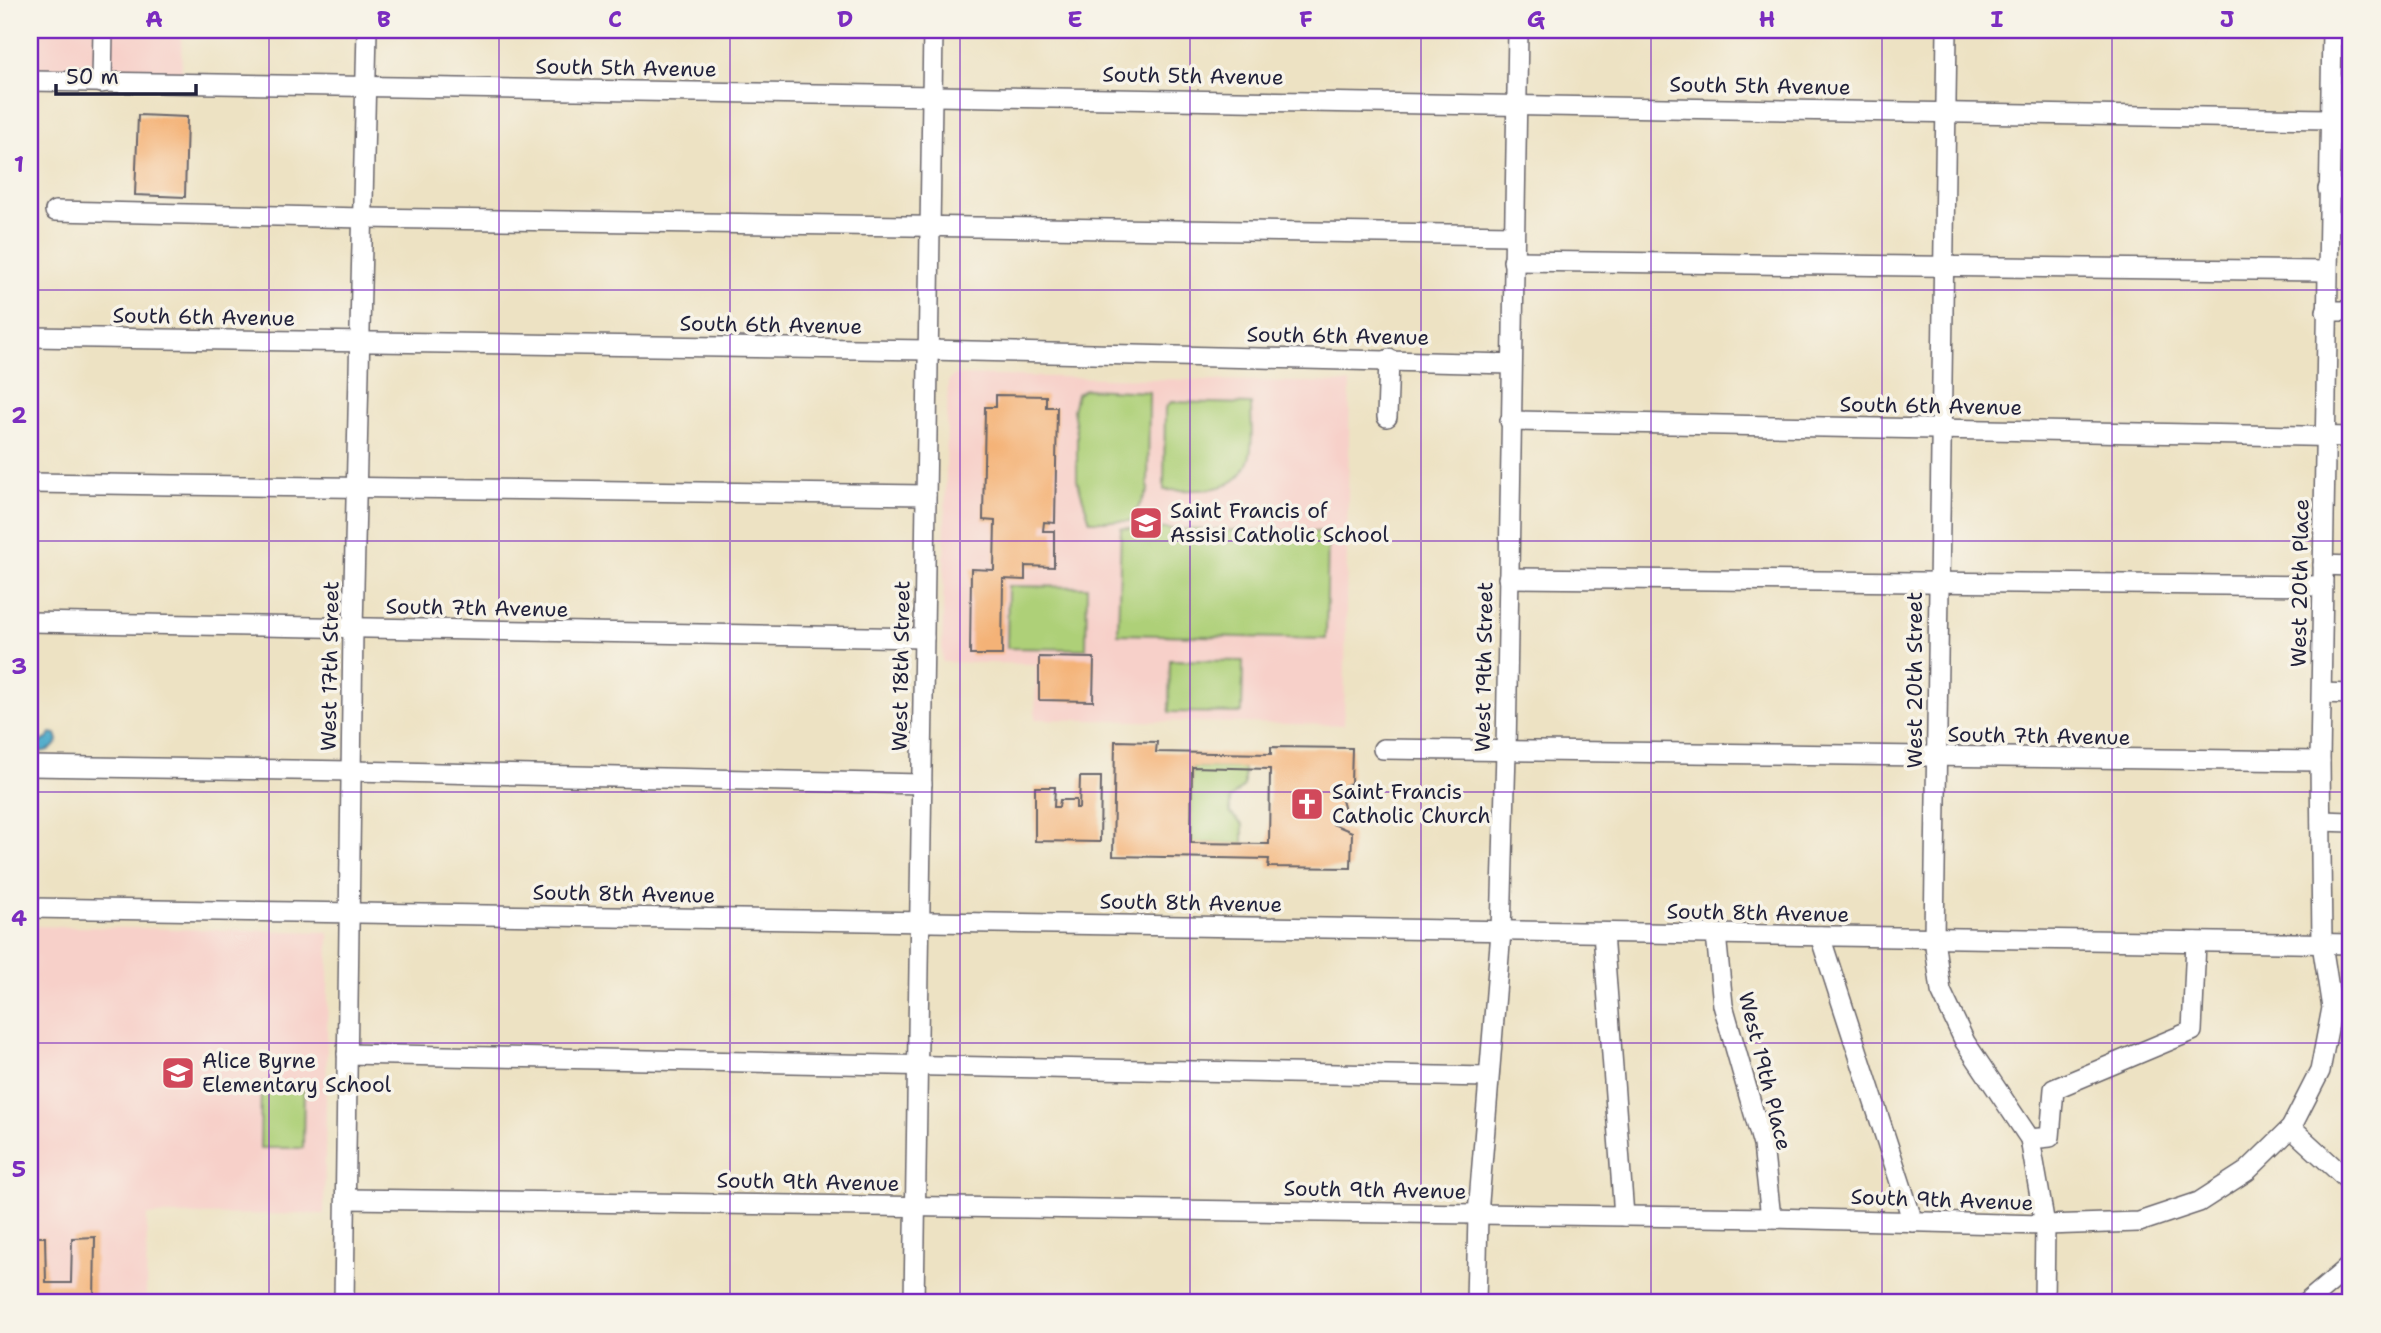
<svg xmlns="http://www.w3.org/2000/svg" width="2381" height="1333" font-family="'Shantell Sans',sans-serif">
<rect width="100%" height="100%" fill="#f7f3e8"/>
<filter id="ink" filterUnits="userSpaceOnUse"><feTurbulence type="fractalNoise" baseFrequency=".0143" numOctaves="2"/><feDisplacementMap in="SourceGraphic" scale="14" xChannelSelector="R" yChannelSelector="G"/><feConvolveMatrix kernelMatrix="1 2 1 2 8 2 1 2 1" color-interpolation-filters="sRGB"/></filter>
<filter id="wash" filterUnits="userSpaceOnUse"><feTurbulence type="fractalNoise" baseFrequency=".00686" numOctaves="4" result="noise"/><feDisplacementMap in="SourceGraphic" scale="28" xChannelSelector="R" yChannelSelector="G"/><feGaussianBlur stdDeviation="1.57" result="paint"/><feColorMatrix in="noise" values="0 0 0 0 0 0 0 0 0 0 0 0 0 0 0 0 0 1.4 0 .05"/><feComposite in="paint" operator="in"/></filter>
<g filter="url(#wash)">
<rect width="100%" height="100%" fill="#ede2c3"/>
<g fill="#f7d0c9">
<path d="M30 30H181L182 84 30 80Z"/>
<path d="M954 375 1350 383 1344 725 1035 719 1036 664 942 662 948 382Z"/>
<path d="M30 926 329 932 324 1214 147 1215 146 1303H30Z"/>
</g>
<g fill="#aed078" stroke="#68795a" stroke-width="2">
<path d="M1085 389 1149 392 1148 491 1130 521H1090L1077 480V433L1073 410 1077 394Z"/>
<path d="M1171 402 1251 404C1251 421 1254 443 1249 459 1238 496 1194 490 1164 490L1165 408Z"/>
<path d="M1121 528 1328 532 1326 639 1118 634Z"/>
<path d="M1008 586 1087 587 1086 649 1007 648Z"/>
<path d="M1170 660 1243 661 1242 713 1169 712Z"/>
<path d="M1192 767 1244 768V786L1230 799V813L1243 825V844L1191 843Z"/>
<path d="M261 1083H304L303 1148H260Z"/>
</g>
<path fill="#4baaca" stroke="#366682" stroke-width="2" d="M51 733 56 734 58 740C55 749 45 753 36 751L37 744 47 739Z"/>
<g id="blocks">
<g fill="#f4b277" fill-rule="evenodd">
<path d="M138 115 187 117 185 197 135 195Z"/>
<path d="M996 395 1046 396V407H1057L1055 523 1044 522 1043 531H1054V567L1025 566V580L1003 579 1002 655H970L971 569 994 570 995 521 983 520 985 407H996Z"/>
<path d="M1039 657 1094 658 1093 701 1039 700Z"/>
<path d="M1115 741 1157 742 1156 752 1271 754V747L1352 748 1351 783 1346 785V790L1334 789V794L1341 797 1344 807 1341 817 1333 820V824L1352 832 1351 868 1268 867 1269 859 1113 856ZM1192 767 1270 769 1269 844 1191 843Z"/>
<path d="M1080 777H1101L1100 842 1035 841V787H1055L1054 807H1059L1060 800H1076V808H1079Z"/>
<path d="M30 1178 36 1192H34V1209H30Z"/>
<path d="M30 1237H45L46 1283H71L72 1238 95 1237 94 1303H30Z"/>
</g>
</g>
</g>
<g filter="url(#ink)">
<use href="#blocks" fill-opacity="0" stroke="#69656b" stroke-width="2"/>
<g fill="none" stroke-linecap="round" stroke-linejoin="round">
<defs>
<g id="minor">
<path d="M1947 30 1934 938 1941 991 1965 1042 2030 1139 2045 1225 2044 1303"/>
<path d="M30 81 2329 119"/>
<path d="M102 83 103 30"/>
<path d="M2328 189H2351"/>
<path d="M55 211 363 218 1514 235"/>
<path d="M1513 261 2327 271"/>
<path d="M2326 311H2351"/>
<path d="M30 337 928 350 1511 364"/>
<path d="M1387 417 1389 359"/>
<path d="M1510 421 2351 437"/>
<path d="M30 483 926 495"/>
<path d="M2323 565 2351 566"/>
<path d="M1508 578 2323 586"/>
<path d="M30 622 924 638"/>
<path d="M2322 693 2351 694"/>
<path d="M1383 749 2320 761"/>
<path d="M30 766 352 771 922 784"/>
<path d="M2321 821 2351 822"/>
<path d="M30 908 2351 944"/>
<path d="M1603 933 1624 1216"/>
<path d="M1716 934 1723 1005 1763 1145 1771 1218"/>
<path d="M1820 936 1913 1222"/>
<path d="M347 1054 1488 1077"/>
<path d="M2291 1128 2351 1183"/>
<path d="M2030 1139 2050 1137 2054 1089 2192 1031 2196 942"/>
<path d="M346 1199 1771 1218 2045 1225 2139 1222 2199 1202 2247 1171 2291 1128 2320 1071 2332 1008 2322 944 2320 761 2332 30"/>
<path d="M344 1303 353 629 367 30"/>
<path d="M914 1303 933 30"/>
<path d="M1476 1303 1478 1214 1501 932 1506 751 1518 30"/>
<path d="M2306 1303 2351 1265"/>
</g>
</defs>
<use href="#minor" stroke="#69656b" stroke-width="22"/>
<use href="#minor" stroke="#fff" stroke-width="19"/>
</g>
</g>
<path fill="none" stroke="#7b2cbf" stroke-width="2" stroke-opacity="0.55" d="M269 30V1303M499 30V1303M730 30V1303M960 30V1303M1190 30V1303M1421 30V1303M1651 30V1303M1882 30V1303M2112 30V1303M30 290H2351M30 541H2351M30 792H2351M30 1043H2351"/>
<defs>
<symbol id="school-square" viewBox="-11 -11 22 22"><rect x="-9" y="-9" width="18" height="18" rx="4" fill="#d1495b" stroke="#f7f3e8"/><path d="M0-5L7-2L0 1L-7-2ZM-4 1L0 2.5L4 1V4Q0 6-4 4Z" fill="#fff"/></symbol>
<symbol id="church-square" viewBox="-11 -11 22 22"><rect x="-9" y="-9" width="18" height="18" rx="4" fill="#d1495b" stroke="#f7f3e8"/><path d="M-1.2-6h2.4v3.5h3.3v2.4h-3.3V6h-2.4V-.1h-3.3v-2.4h3.3Z" fill="#fff"/></symbol>
</defs>
<g fill-rule="evenodd">
<use href="#school-square" x="1127" y="504" width="38" height="38"/>
<use href="#church-square" x="1288" y="785" width="38" height="38"/>
<use href="#school-square" x="159" y="1054" width="38" height="38"/>
</g>
<g text-anchor="middle" dominant-baseline="central" stroke-width="7" stroke-linejoin="round" paint-order="stroke">
<g font-size="21" fill="#22223b" stroke="#f7f3e8">
<text transform="translate(626 68) rotate(1)">South 5th Avenue</text>
<text transform="translate(1193 76) rotate(1)">South 5th Avenue</text>
<text transform="translate(1760 86) rotate(1)">South 5th Avenue</text>
<text transform="translate(204 317) rotate(1)">South 6th Avenue</text>
<text transform="translate(771 325) rotate(1)">South 6th Avenue</text>
<text transform="translate(1338 336) rotate(1)">South 6th Avenue</text>
<text transform="translate(1931 406) rotate(1)">South 6th Avenue</text>
<text transform="translate(2300 583) rotate(-89)">West 20th Place</text>
<text transform="translate(477 608) rotate(1)">South 7th Avenue</text>
<text transform="translate(330 666) rotate(-89)">West 17th Street</text>
<text transform="translate(901 666) rotate(-89)">West 18th Street</text>
<text transform="translate(1484 667) rotate(-89)">West 19th Street</text>
<text transform="translate(1915 680) rotate(-90)">West 20th Street</text>
<text transform="translate(2039 736) rotate(1)">South 7th Avenue</text>
<text transform="translate(624 894) rotate(1)">South 8th Avenue</text>
<text transform="translate(1191 903) rotate(1)">South 8th Avenue</text>
<text transform="translate(1758 913) rotate(1)">South 8th Avenue</text>
<text transform="translate(1765 1071) rotate(76)">West 19th Place</text>
<text transform="translate(808 1182) rotate(1)">South 9th Avenue</text>
<text transform="translate(1375 1190) rotate(1)">South 9th Avenue</text>
<text transform="translate(1942 1200) rotate(2)">South 9th Avenue</text>
</g>
<g font-size="21" fill="#22223b" stroke="#f7f3e8" text-anchor="start">
<text x="1170" y="511">Saint Francis of<tspan x="1170" dy="24">Assisi Catholic School</tspan></text>
<text x="1332" y="792">Saint Francis<tspan x="1332" dy="24">Catholic Church</tspan></text>
<text x="202" y="1061">Alice Byrne<tspan x="202" dy="24">Elementary School</tspan></text>
</g>
</g>
<rect width="2381" height="1333" fill="none" stroke="#f7f3e8" stroke-width="77"/>
<path d="M56 84v10h140v-10" fill="none" stroke="#22223b" stroke-width="3.5"/>
<text x="66" y="84" font-size="21" fill="#22223b" stroke="#f7f3e8" stroke-width="5" paint-order="stroke">50 m</text>
<rect x="38" y="38" width="2304" height="1256" fill="none" stroke="#7b2cbf" stroke-width="2.5"/>
<g font-size="23" text-anchor="middle" font-weight="bold" fill="#7b2cbf">
<text x="154" y="27">A</text>
<text x="384" y="27">B</text>
<text x="615" y="27">C</text>
<text x="845" y="27">D</text>
<text x="1075" y="27">E</text>
<text x="1306" y="27">F</text>
<text x="1536" y="27">G</text>
<text x="1767" y="27">H</text>
<text x="1997" y="27">I</text>
<text x="2227" y="27">J</text>
<text x="19" y="172">1</text>
<text x="19" y="423">2</text>
<text x="19" y="674">3</text>
<text x="19" y="926">4</text>
<text x="19" y="1177">5</text>
</g>
</svg>
